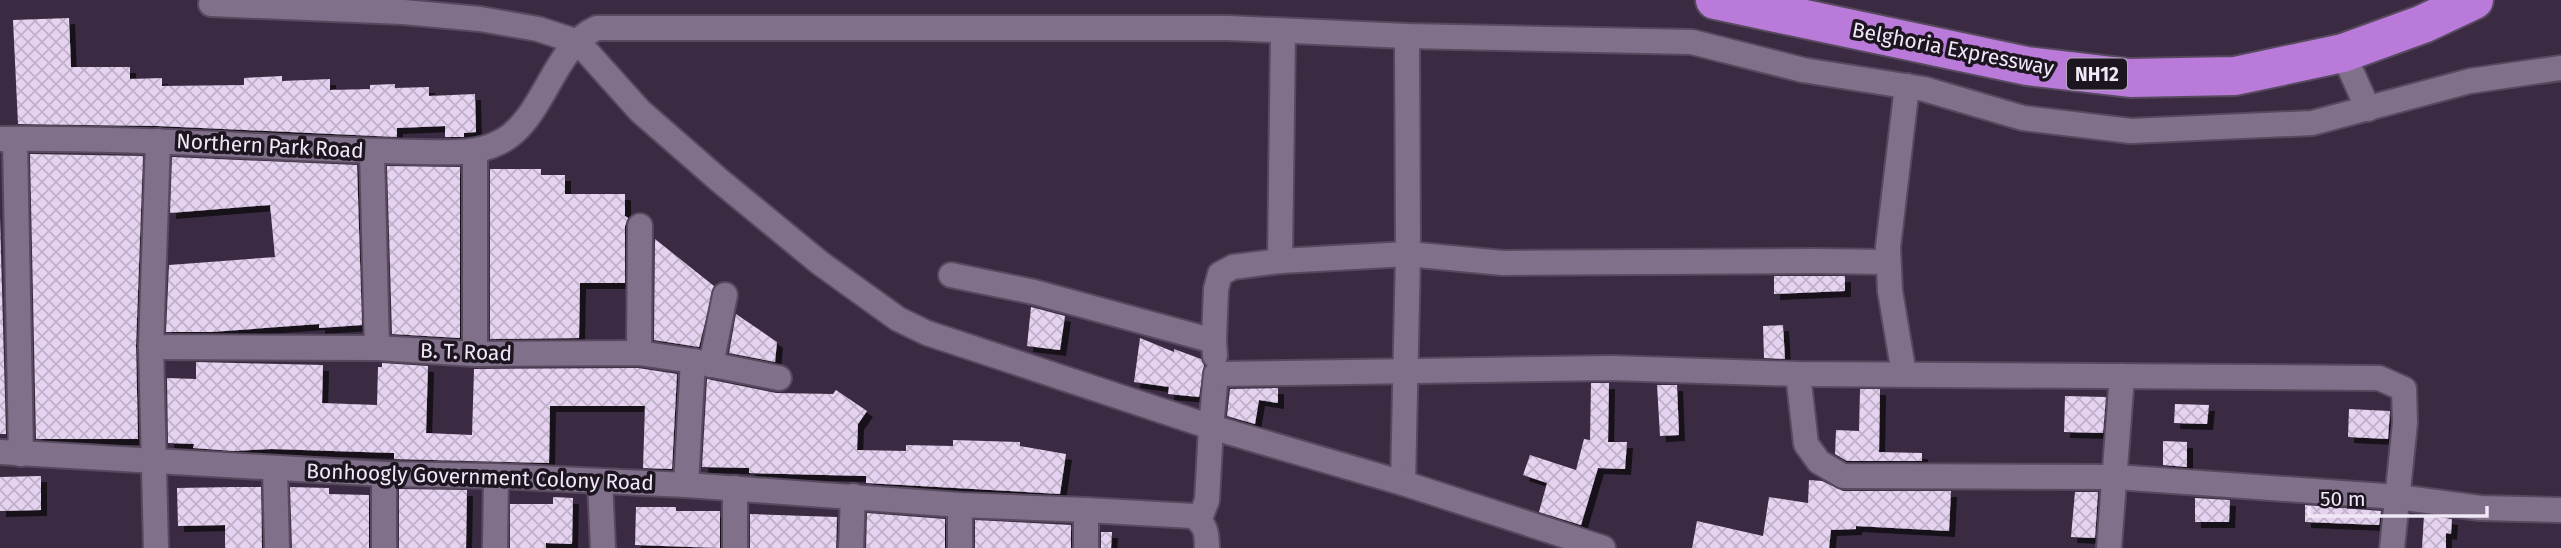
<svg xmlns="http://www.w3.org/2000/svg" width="2561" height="548" font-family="'Fira Sans',sans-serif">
<defs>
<pattern id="building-cross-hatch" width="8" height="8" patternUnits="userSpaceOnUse" patternTransform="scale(1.75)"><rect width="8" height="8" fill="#e6d3f1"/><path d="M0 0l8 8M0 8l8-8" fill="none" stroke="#beb0c7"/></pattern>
<filter id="shadow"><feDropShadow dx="6" dy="6" stdDeviation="0" flood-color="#0009"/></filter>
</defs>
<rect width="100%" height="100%" fill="#3a2b42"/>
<g fill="url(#building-cross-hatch)" filter="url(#shadow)">
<path d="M69 18 71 67H130V79L162 78V86L244 85V78L282 76V81L330 79V90L370 89V85L395 84V88L429 87V96L475 94 476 132 464 133V137H445V126L397 128V137L158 126 18 124 13 20Z"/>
<path d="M30 154 143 156 136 346 138 439H36Z"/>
<path d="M172 157 357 165 362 325 319 328V324L211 332H166L169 265 275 257 270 205 170 213Z"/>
<path d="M387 166 460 167V338L392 334Z"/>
<path d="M490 169H541V175H565V194H625V216L628 218 625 226V283H580L579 338 490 339Z"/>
<path d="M0 217 6 434H0Z"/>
<path d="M655 239 714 286 699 347 654 340Z"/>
<path d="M1774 276H1845V291L1774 294Z"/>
<path d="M1031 307 1065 316 1060 350 1027 346Z"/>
<path d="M736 314 777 342 775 362 729 353Z"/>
<path d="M1783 325 1785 359 1764 358 1763 326Z"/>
<path d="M1140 338 1174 352V349L1201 359 1204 365 1199 397 1168 394 1169 387 1134 382Z"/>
<path d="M196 362 323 365 322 403 377 405 378 367H382V363L428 366 426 433 472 435 474 369 638 368 677 374 672 469 643 468 645 406H550L549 463 394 459V453L272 449 234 451 193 448 194 444 168 443 167 378 196 379Z"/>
<path d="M707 379 776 393 833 394 836 390 867 411 858 424 857 450 906 451V445L953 446V440L1020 442V446L1066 454 1060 494 866 483V476L749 473V468L702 467Z"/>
<path d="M1591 383H1609L1608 442H1627L1625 469 1598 468 1581 525 1539 512 1547 483 1523 475 1530 455 1576 470 1584 439 1590 440Z"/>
<path d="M1657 385H1677L1679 435 1660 436Z"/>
<path d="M1278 388V403L1259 400 1255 424 1227 416 1230 389Z"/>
<path d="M1860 389H1880L1879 452 1922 453V461H1847L1835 454 1836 430 1859 431Z"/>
<path d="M2065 396 2106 397 2103 433 2064 432Z"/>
<path d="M2175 404 2209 405 2207 424 2174 423Z"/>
<path d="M2349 409 2390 411 2388 439 2348 437Z"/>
<path d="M2163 441 2187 442V467L2163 465Z"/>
<path d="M41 476V510L0 511V477Z"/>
<path d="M1809 480 1822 481 1843 491H1951L1949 531 1856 526V529L1831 530 1829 548H1692L1697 521 1763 536 1769 497 1808 503Z"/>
<path d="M233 487H261L262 548H225V525L178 526 177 488Z"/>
<path d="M290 487 329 488V494L369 495V548H292Z"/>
<path d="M399 489 467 490 466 548H399Z"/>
<path d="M2075 492H2098L2095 538 2071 537Z"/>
<path d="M553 497 573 498 572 544 546 543V548H510V504H553Z"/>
<path d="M2195 498 2230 500 2229 522H2195Z"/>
<path d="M2305 505 2381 511 2379 525 2305 522Z"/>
<path d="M636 507H676V511H720V548L635 545Z"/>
<path d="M867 513 945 519V548H866Z"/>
<path d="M750 514 837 517 836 548H750Z"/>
<path d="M2424 515 2452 519 2451 534 2446 533V548H2422Z"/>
<path d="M975 520 1071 525V548H975Z"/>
<path d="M1101 532H1112L1111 548H1101Z"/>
</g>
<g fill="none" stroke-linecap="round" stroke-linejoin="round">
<defs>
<g id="street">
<path d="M211 4 403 12 480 19 538 29 578 42 640 111 719 180 820 263 898 319 927 333 1211 427 1216 374 1612 368 1798 374 2379 378 2404 389 2405 423 2392 548"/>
<path d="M2343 53 2368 109"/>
<path d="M0 139C92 138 184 142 277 147 324 149 372 151 420 152 447 152 474 155 498 143 544 122 552 47 597 28H1228L1407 36 1692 42 1803 70 1924 89 2023 118 2131 131 2312 123 2470 81 2561 68"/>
<path d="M15 139 21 454"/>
<path d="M372 151 377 348"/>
<path d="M1280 261 1283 31"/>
<path d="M951 275 1034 292 1214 341 1215 356"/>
<path d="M1214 341 1216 289 1220 274 1233 267 1280 261 1408 254 1503 263 1814 261 1888 262"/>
<path d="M151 347 377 348 475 354 639 353 693 361 779 378"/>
<path d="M639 353 640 226"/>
<path d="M475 354V152"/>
<path d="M711 365 725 295"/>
<path d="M1798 374 1806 444 1819 462 1843 476 2116 477 2398 497 2480 508 2561 510"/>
<path d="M1904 374 1890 291 1888 247 1907 86"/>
<path d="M0 452 384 474 496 476 686 485 960 505 1086 510V548"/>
<path d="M275 469 277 548"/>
<path d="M384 474V548"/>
<path d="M600 481 603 548"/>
<path d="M1403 483 1408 254 1407 36"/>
<path d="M686 485 693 361"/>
<path d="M960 505V548"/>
<path d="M1086 510 1193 516C1206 524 1207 534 1207 548"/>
<path d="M1199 521 1207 500 1211 427 1403 483 1603 548"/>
<path d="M156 548 151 347 158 141"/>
<path d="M495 548 496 476"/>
<path d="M735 548V488"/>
<path d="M851 548 853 496"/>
<path d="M2109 548 2122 376"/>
</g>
<path id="highway" d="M1715 0 2027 66 2130 78 2235 76 2343 53 2423 24 2474 0"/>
</defs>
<use href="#street" stroke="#574a5e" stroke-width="28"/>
<use href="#highway" stroke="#574a5e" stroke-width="42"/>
<use href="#street" stroke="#81708a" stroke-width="24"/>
<use href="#highway" stroke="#b97ada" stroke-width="38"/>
</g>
<g text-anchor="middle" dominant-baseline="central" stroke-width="7" stroke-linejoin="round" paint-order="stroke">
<rect fill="#1d1621" stroke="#b1a9b7" stroke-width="2" x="2067" y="58.5" width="60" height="31" rx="5"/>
<g font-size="19" font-weight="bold" fill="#f1e8f7">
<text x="2097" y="74">NH12</text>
</g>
<g font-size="21" fill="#f1e8f7" stroke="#1d1621">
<text transform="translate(1953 49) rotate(11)">Belghoria Expressway</text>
<text transform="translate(270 146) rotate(3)">Northern Park Road</text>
<text transform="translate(466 352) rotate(2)">B. T. Road</text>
<text transform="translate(480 477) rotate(2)">Bonhoogly Government Colony Road</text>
</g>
</g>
<path d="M2309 506v10h178v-10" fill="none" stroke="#f1e8f7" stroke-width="3.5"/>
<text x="2320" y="506" font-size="21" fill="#f1e8f7" stroke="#1d1621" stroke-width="5" paint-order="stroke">50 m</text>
</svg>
